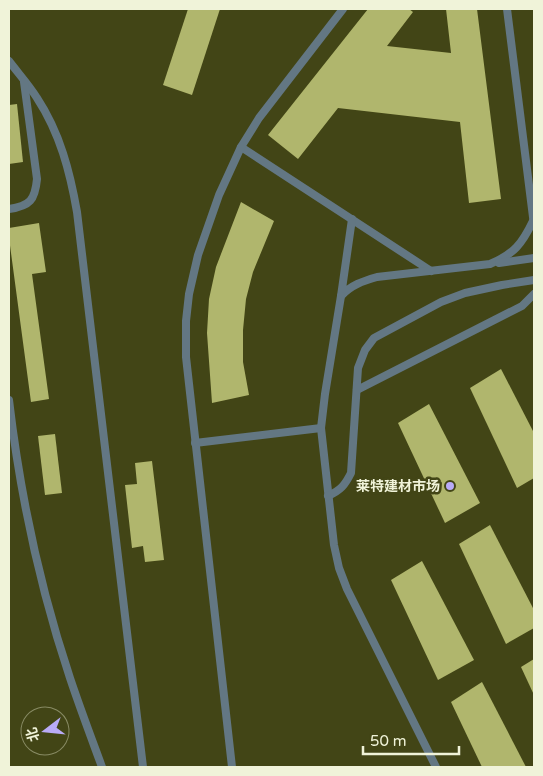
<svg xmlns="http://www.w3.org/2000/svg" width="543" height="776" font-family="'Varela Round','Noto Sans SC',sans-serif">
<rect width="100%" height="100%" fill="#424516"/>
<g fill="#b0b66d">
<path d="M188 9H220L192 95 163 85Z"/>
<path d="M368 9H409L413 12 387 46 451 53 446 9H477L501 199 469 203 460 122 338 108 298 159 268 135Z"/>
<path d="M17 104 23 162 9 164V105Z"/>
<path d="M241 202 274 221 253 272 246 299 243 330V362L249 395 212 403 207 333 209 299 216 267Z"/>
<path d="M39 223 46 272 32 274 49 399 31 402 9 238V228Z"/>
<path d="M501 369 534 433V478L517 488 470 388Z"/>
<path d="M429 404 480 503 445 523 398 423Z"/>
<path d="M55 434 62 493 45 495 38 436Z"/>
<path d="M152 461 164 560 145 562 143 546 132 548 125 485 137 484 135 463Z"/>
<path d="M490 525 534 610V628L506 644 459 544Z"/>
<path d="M422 561 474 660 438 680 391 580Z"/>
<path d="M534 659V695L521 667Z"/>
<path d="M482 682 526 767H482L451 702Z"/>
</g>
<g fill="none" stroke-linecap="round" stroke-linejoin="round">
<g stroke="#637783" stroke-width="8">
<path d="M507 9 534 225"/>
<path d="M9 61C18 73 29 85 37 98 60 133 70 172 77 212L143 767"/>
<path d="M241 147 431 271"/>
<path d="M9 209C30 206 35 200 37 179L24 82"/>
<path d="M352 219 341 296C351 285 363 281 377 277L490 264C514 254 522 244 533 221"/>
<path d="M499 263 534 258"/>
<path d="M341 296 325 394 321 428 334 545 339 568 347 589 436 767"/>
<path d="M357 390 522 306 534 294"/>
<path d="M9 400C20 494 40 588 70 678 80 708 91 737 102 767"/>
<path d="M195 443 321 428"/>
<path d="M328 496C341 490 345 485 351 473L358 368 365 350 374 338 441 302 465 293 502 285 534 280"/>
<path d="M232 767 186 357V321L189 294 198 255 219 195 241 147 259 118 343 9"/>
</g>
</g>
<circle fill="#b9abf7" stroke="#424516" stroke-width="2" cx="450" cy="486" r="5"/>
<g text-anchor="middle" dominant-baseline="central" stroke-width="5" stroke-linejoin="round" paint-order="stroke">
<g font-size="14" font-weight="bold" fill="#f0f3d9" stroke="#424516" text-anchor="end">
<text x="440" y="486">莱特建材市场</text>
</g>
</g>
<rect width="543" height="776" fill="none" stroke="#f0f3d9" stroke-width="20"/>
<g transform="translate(45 731) rotate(254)"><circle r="24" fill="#424516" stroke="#888b64"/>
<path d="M0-4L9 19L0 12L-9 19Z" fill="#b9abf7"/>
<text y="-8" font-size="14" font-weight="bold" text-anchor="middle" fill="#f0f3d9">北</text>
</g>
<path d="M363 746v8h96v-8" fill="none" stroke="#f0f3d9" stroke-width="2.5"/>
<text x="370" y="746" font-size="15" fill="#f0f3d9" stroke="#424516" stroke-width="4" paint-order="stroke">50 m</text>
</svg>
